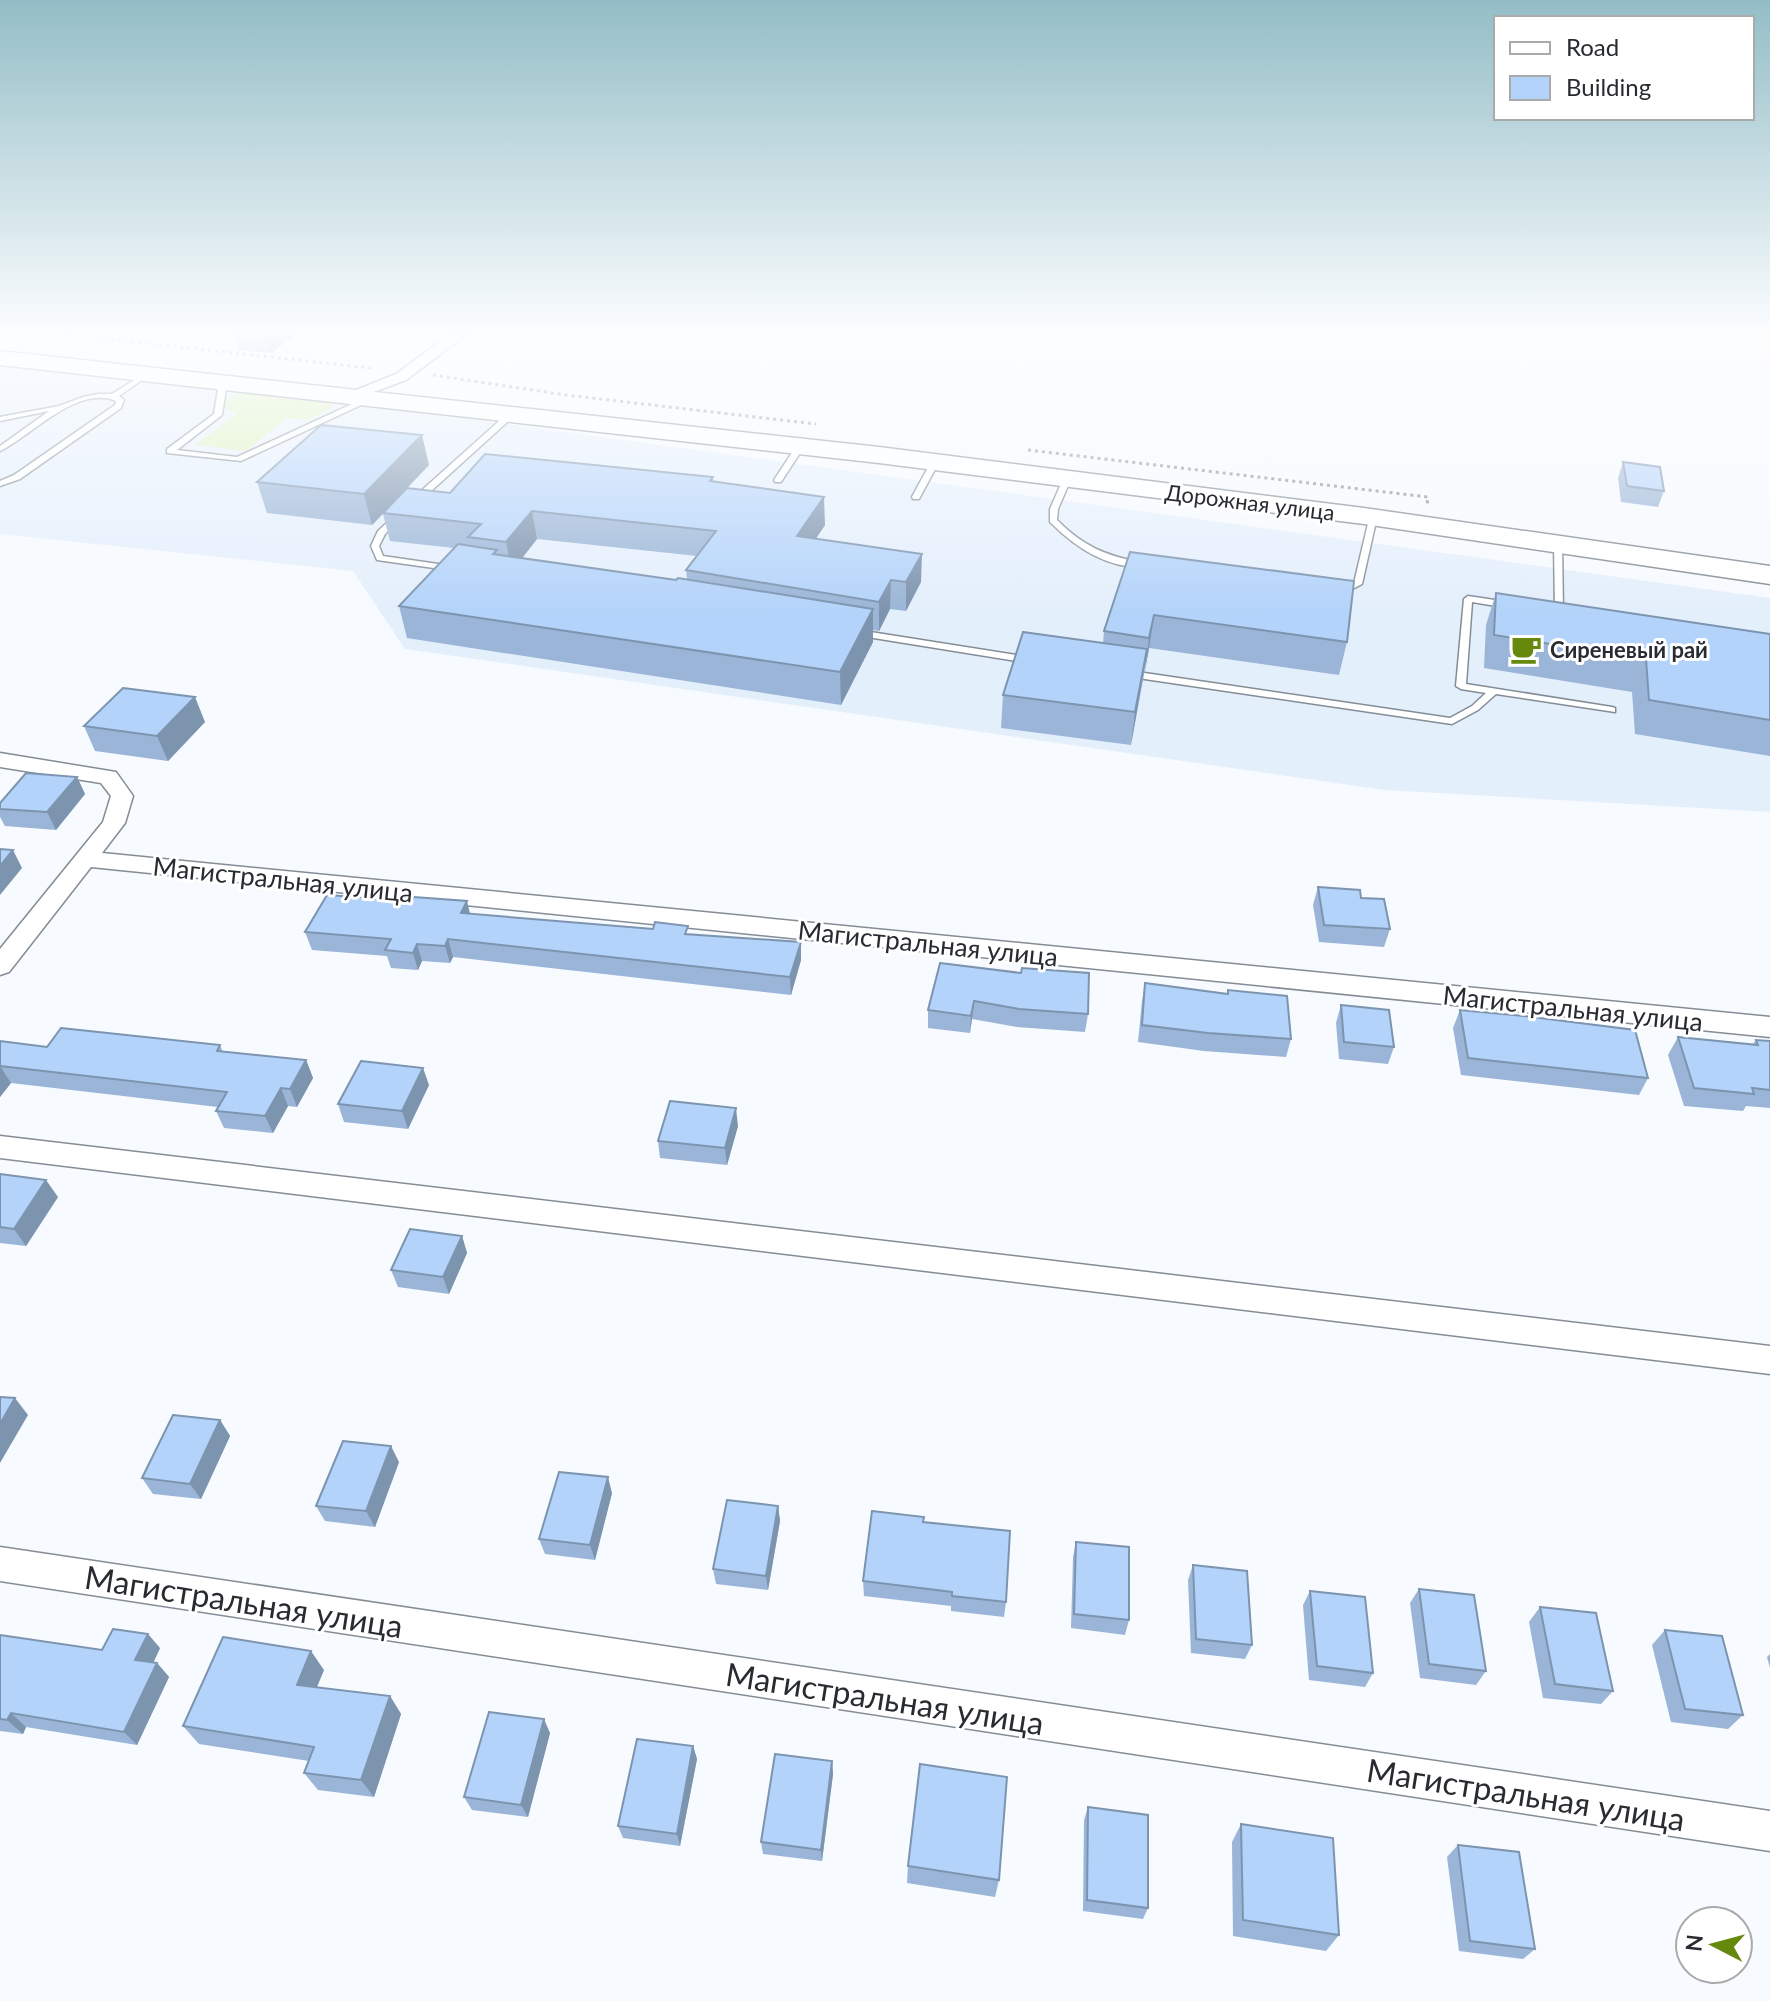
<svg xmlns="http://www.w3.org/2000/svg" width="1770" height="2001" font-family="Lato,sans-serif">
<rect width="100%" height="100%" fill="#f7fafe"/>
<path fill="#e4effc" d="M0 367 349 402 1770 598V812L1384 790 405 649 353 571 0 534Z"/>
<path fill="#d9f0b7" d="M250 390 328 399 332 403V408L307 420 287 418 246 451 195 445 238 413 226 410 224 403 233 395Z"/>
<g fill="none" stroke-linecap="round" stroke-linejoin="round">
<defs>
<g id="lane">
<path d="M147 372 150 374 149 375 119 396 124 400 121 408 20 479 0 486V481L14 475 115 405 116 401C78 384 31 436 0 451V446L49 411 0 421V417L59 406 83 397 98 394H112Z"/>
<path d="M223 381 227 383 222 415 177 450 237 457 367 397 374 399 241 461 167 453V449L214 414 219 383Z"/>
<path d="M508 413 515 415 418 503H412V499Z"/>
<path d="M797 445 804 447 781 482H775L774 480Z"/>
<path d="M932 460 939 462 919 499H913L912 497Z"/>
<path d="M1064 477 1071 479 1058 509 1057 520C1084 547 1105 555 1142 563V567C1106 568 1075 547 1050 522V509Z"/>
<path d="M396 514 403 516 385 534 379 546 383 556 452 566 455 567V571L377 560 371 546 378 531Z"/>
<path d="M1370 515 1377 517 1362 584 1343 594H1337V590L1354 583Z"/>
<path d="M1558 541 1562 544 1563 611 1567 614 1563 617 1555 613 1554 544Z"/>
<path d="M1468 596 1508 602 1512 605 1508 608 1472 602 1466 684 1612 707 1615 708V712L1496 694 1478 710 1452 724 1131 677 1126 674 1131 671 1450 718 1472 706 1486 693 1461 689 1456 686 1464 599Z"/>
<path d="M858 630 1029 657 1034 660 1029 663 855 635 853 633Z"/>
</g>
<g id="street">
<path d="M450 334H467L406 380 352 400 347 402 339 397 396 374Z"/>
<path d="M0 753 116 772 133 796 125 823 102 853 1770 1017V1037L91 867 9 972 0 975V949L103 822 111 796 101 783 0 767Z"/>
<path d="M0 1136 1770 1346V1374L0 1158Z"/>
<path d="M0 1547 1770 1811V1851L0 1581Z"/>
</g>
<path id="primary" d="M0 351 879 447 1364 508 1770 566V584L1364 524 879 463 0 365Z"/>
</defs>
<use href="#lane" stroke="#848c95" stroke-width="3"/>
<use href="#street" stroke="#848c95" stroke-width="3"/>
<use href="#primary" stroke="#848c95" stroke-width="3"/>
<g stroke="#8a8d91" stroke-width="3" stroke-dasharray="3 4" stroke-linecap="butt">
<path d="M62 334 371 368"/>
<path d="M433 375 566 395 816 424"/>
<path d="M1028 450 1428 497 1427 505"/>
</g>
<use href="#lane" fill="#fff" fill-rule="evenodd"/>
<use href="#street" fill="#fff" fill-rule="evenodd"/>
<use href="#primary" fill="#fff" fill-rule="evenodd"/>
</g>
<g fill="#9ab5d7" fill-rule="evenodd">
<path d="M296 334 271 353 239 350 235 335Z"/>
<path d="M1623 462 1664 491 1658 507 1621 502 1618 478Z"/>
<path d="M429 465 407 488 450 493 713 477V482L825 525 816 538 921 582 906 611 890 609 879 631 873 630V642L841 705 407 638 399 606 454 548 390 541 383 514 372 525 267 513 257 482ZM537 539 697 556 686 570 687 579 676 580 522 558Z"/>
<path d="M1130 552 1347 642 1339 675 1149 648 1131 745 1001 728 1003 695 1103 643 1104 631Z"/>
<path d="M1496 593 1770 634V756L1635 734 1632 692 1484 668 1486 625Z"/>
<path d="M205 722 168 761 95 751 84 726Z"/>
<path d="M77 777 85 794 56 830 5 826 0 817V809Z"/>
<path d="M1318 887 1361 898 1390 929 1384 947 1319 942 1313 905Z"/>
<path d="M470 914 689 934 801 960 791 995 453 957 450 963 422 961 418 970 391 968 387 956 312 950 305 932Z"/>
<path d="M940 963 1088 1014 1085 1032 1017 1027 972 1019 970 1033 928 1028V1010Z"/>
<path d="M1145 983 1227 994 1228 990 1291 1039 1286 1057 1204 1051 1138 1042 1142 1001Z"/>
<path d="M1341 1005 1394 1047 1388 1064 1339 1059 1336 1023Z"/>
<path d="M1460 1010 1648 1078 1639 1095 1461 1075 1453 1028Z"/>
<path d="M1678 1037 1753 1044 1756 1040 1770 1041V1108L1746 1106 1743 1111 1684 1106 1668 1055Z"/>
<path d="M0 1041 47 1047 220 1045 223 1052 306 1060 313 1078 297 1107 288 1106 273 1133 224 1128 216 1111 218 1107 11 1083 0 1097Z"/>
<path d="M429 1085 408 1129 344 1122 338 1104Z"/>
<path d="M738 1126 727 1165 660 1158 658 1141Z"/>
<path d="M0 1174 58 1197 26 1246 0 1243Z"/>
<path d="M462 1236 467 1253 449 1294 398 1287 391 1270Z"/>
<path d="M220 1420 230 1436 201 1499 153 1494 142 1478Z"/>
<path d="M399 1462 375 1527 325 1521 316 1506Z"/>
<path d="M612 1493 595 1560 545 1554 539 1539Z"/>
<path d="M778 1506 780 1521 768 1590 716 1584 713 1569Z"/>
<path d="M924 1522 1006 1602 1004 1617 951 1611V1606L864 1596 863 1581Z"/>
<path d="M1076 1542 1129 1620 1125 1635 1071 1628 1073 1557Z"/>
<path d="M1193 1565 1252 1645 1245 1659 1191 1653 1188 1580Z"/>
<path d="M1419 1589 1486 1671 1476 1685 1420 1678 1410 1603Z"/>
<path d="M1310 1591 1373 1673 1365 1687 1309 1680 1303 1605Z"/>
<path d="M1540 1607 1613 1691 1601 1704 1543 1698 1529 1622Z"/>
<path d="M1665 1630 1743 1715 1728 1729 1671 1722 1652 1645Z"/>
<path d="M0 1635 102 1650 160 1648 153 1663H157L169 1677 137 1745 26 1727 23 1734 0 1731Z"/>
<path d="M1770 1654V1668L1767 1657Z"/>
<path d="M324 1670 317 1687 390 1696 401 1714 374 1797 318 1790 304 1773 309 1761 199 1744 183 1726Z"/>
<path d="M550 1733 528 1817 472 1810 464 1797Z"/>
<path d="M693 1746 697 1759 680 1846 623 1838 618 1826Z"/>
<path d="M832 1761 833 1774 822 1861 763 1854 761 1842Z"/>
<path d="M1088 1807 1148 1908 1143 1919 1083 1911 1084 1820Z"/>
<path d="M1241 1824 1339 1935 1326 1951 1233 1936 1232 1842Z"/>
<path d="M1458 1845 1535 1949 1523 1959 1459 1951 1447 1857Z"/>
<path d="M908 1866 999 1880 995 1897 907 1883Z"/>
</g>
<g fill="#7d94af">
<path d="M272 334H296L271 353 266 338Z"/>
<path d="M422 435 429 465 372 525 364 494Z"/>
<path d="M824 497 825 525 799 564 797 536Z"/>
<path d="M532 511 537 539 512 571 506 542Z"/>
<path d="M922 554 921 582 906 611V582Z"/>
<path d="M891 580 890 609 879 631V602Z"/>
<path d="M873 609V642L841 705 840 672Z"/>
<path d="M1154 615 1149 648 1145 671 1149 638Z"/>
<path d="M1147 649 1142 682 1131 745 1135 712Z"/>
<path d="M195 697 205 722 168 761 157 736Z"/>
<path d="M77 777 85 794 56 830 47 812Z"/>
<path d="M13 850 22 868 0 895V866Z"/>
<path d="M467 901 471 918 461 913Z"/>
<path d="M448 939 453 957 450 963 445 946Z"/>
<path d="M801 942V960L791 995 790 977Z"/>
<path d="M417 944 422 961 418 970 413 953Z"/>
<path d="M974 1001 972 1019 970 1033 971 1016Z"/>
<path d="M306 1060 313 1078 297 1107 290 1089Z"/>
<path d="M0 1066 11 1083 0 1097Z"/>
<path d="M423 1068 429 1085 408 1129 402 1111Z"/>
<path d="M281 1088 288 1106 273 1133 265 1116Z"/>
<path d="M736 1108 738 1126 727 1165 725 1148Z"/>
<path d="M46 1180 58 1197 26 1246 14 1229Z"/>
<path d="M462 1236 467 1253 449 1294 443 1277Z"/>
<path d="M15 1398 28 1415 0 1463V1424Z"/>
<path d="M220 1420 230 1436 201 1499 190 1484Z"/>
<path d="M391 1446 399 1462 375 1527 366 1511Z"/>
<path d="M608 1477 612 1493 595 1560 590 1545Z"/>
<path d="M778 1506 780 1521 768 1590 766 1576Z"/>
<path d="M148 1634 160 1648 148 1674 135 1660Z"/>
<path d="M311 1651 324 1670 310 1703 297 1685Z"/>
<path d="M157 1663 169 1677 137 1745 124 1732Z"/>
<path d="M390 1696 401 1714 374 1797 361 1780Z"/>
<path d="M11 1713 26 1727 23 1734 7 1720Z"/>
<path d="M544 1719 550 1733 528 1817 521 1805Z"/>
<path d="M693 1746 697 1759 680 1846 677 1834Z"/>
<path d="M832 1761 833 1774 822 1861 821 1850Z"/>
</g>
<g fill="#b3d3fa" stroke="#7d94af" stroke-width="2">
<path d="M237 334H272L266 338 235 335Z"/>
<path d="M321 425 422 435 364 494 257 482Z"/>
<path d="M485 454 713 477 710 481 824 497 797 536 922 554 906 582 891 580 879 602 686 570 716 531 532 511 506 542 468 537 481 524 383 513 407 488 450 493Z"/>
<path d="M1623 462 1660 467 1664 491 1627 486Z"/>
<path d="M458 544 497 550 493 554 676 580 678 578 873 609 840 672 399 606Z"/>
<path d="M1130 552 1354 581 1347 642 1154 615 1149 638 1104 631Z"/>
<path d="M1496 593 1770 634V720L1649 700 1646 659 1494 635Z"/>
<path d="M1023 632 1147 649 1135 712 1003 695Z"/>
<path d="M123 688 195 697 157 736 84 726Z"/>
<path d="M26 773 77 777 47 812 0 809V803Z"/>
<path d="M0 849 13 850 0 866Z"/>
<path d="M1318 887 1360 890 1361 898 1384 899 1390 929 1324 925Z"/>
<path d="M327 895 411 901 414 897 467 901 461 913 653 929 655 922 688 926 685 934 801 942 790 977 448 939 445 946 417 944 413 953 385 950 391 939 305 932Z"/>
<path d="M940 963 1021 973 1022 968 1089 973 1088 1014 1019 1009 974 1001 971 1016 928 1010Z"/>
<path d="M1145 983 1228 994V990L1287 996 1291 1039 1208 1033 1142 1025Z"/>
<path d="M1341 1005 1389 1010 1394 1047 1344 1042Z"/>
<path d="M1460 1010 1524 1016 1635 1030 1648 1078 1468 1058Z"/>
<path d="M61 1028 220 1045 217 1051 306 1060 290 1089 281 1088 265 1116 216 1111 227 1092 0 1066V1041L47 1047Z"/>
<path d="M1678 1037 1758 1045 1756 1040 1770 1041V1090L1752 1088 1754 1094 1694 1088Z"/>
<path d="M361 1061 423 1068 402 1111 338 1104Z"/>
<path d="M670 1101 736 1108 725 1148 658 1141Z"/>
<path d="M0 1174 46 1180 14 1229 0 1227Z"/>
<path d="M410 1229 462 1236 443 1277 391 1270Z"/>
<path d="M0 1397 15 1398 0 1424Z"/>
<path d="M173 1415 220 1420 190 1484 142 1478Z"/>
<path d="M343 1441 391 1446 366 1511 316 1506Z"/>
<path d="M559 1472 608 1477 590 1545 539 1539Z"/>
<path d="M727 1500 778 1506 766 1576 713 1569Z"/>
<path d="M872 1511 924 1517 923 1522 1010 1531 1006 1602 952 1596V1592L863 1581Z"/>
<path d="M1076 1542 1129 1547V1620L1074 1614Z"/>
<path d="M1193 1565 1247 1571 1252 1645 1196 1639Z"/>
<path d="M1419 1589 1474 1595 1486 1671 1429 1664Z"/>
<path d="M1310 1591 1365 1597 1373 1673 1317 1666Z"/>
<path d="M1540 1607 1596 1613 1613 1691 1555 1684Z"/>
<path d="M113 1629 148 1634 135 1660 157 1663 124 1732 11 1713 7 1720 0 1719V1635L102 1650Z"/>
<path d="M1665 1630 1722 1636 1743 1715 1685 1709Z"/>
<path d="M223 1637 311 1651 297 1685 390 1696 361 1780 304 1773 314 1747 183 1726Z"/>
<path d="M489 1712 544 1719 521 1805 464 1797Z"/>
<path d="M637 1739 693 1746 677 1834 618 1826Z"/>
<path d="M775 1754 832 1761 821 1850 761 1842Z"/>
<path d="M920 1764 1007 1777 999 1880 908 1866Z"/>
<path d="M1088 1807 1148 1815V1908L1087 1900Z"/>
<path d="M1241 1824 1333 1838 1339 1935 1243 1920Z"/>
<path d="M1458 1845 1519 1852 1535 1949 1470 1941Z"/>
</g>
<linearGradient id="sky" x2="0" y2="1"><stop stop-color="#93bdc6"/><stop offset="0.54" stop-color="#fbfdff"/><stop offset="1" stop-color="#fbfdff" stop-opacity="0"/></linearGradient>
<rect width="1770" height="614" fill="url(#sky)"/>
<defs>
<symbol id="cafe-bare" viewBox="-9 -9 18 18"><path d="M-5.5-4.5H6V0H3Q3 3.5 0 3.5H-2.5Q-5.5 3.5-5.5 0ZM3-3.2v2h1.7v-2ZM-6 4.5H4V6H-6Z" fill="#66890d" stroke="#fff" stroke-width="2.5" paint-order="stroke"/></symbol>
</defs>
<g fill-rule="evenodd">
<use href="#cafe-bare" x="1504" y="627" width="44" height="44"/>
</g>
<g text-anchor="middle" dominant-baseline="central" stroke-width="6" stroke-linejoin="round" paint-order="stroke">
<g font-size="22" fill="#282b2f" stroke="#fff">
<text transform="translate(1250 502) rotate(7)">Дорожная улица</text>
</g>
<g font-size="22" font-weight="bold" fill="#282b2f" stroke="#fff" text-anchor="start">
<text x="1550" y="649">Сиреневый рай</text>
</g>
<g font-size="26" fill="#282b2f" stroke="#fff">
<text transform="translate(283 879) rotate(6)">Магистральная улица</text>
<text transform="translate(928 943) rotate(6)">Магистральная улица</text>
<text transform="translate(1573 1008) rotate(6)">Магистральная улица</text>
</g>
<g font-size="32" fill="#282b2f" stroke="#fff">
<text transform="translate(244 1601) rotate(9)">Магистральная улица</text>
<text transform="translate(885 1698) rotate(9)">Магистральная улица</text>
<text transform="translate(1526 1794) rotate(9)">Магистральная улица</text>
</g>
</g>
<rect x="1494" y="16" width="260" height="104" fill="#ffffff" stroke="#a9aaac" stroke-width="2"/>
<rect x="1510" y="42" width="40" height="12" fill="#ffffff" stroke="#a9aaac" stroke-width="2"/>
<text x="1566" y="56" font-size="24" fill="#282b2f">Road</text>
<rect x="1510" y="76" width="40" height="24" fill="#b3d3fa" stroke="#a9aaac" stroke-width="2"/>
<text x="1566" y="96" font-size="24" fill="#282b2f">Building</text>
<g transform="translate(1714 1945) rotate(276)"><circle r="38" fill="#ffffff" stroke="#a9aaac" stroke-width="2"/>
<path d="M0-6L14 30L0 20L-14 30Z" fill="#66890d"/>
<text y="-12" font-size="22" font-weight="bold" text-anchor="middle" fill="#282b2f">N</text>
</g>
</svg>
